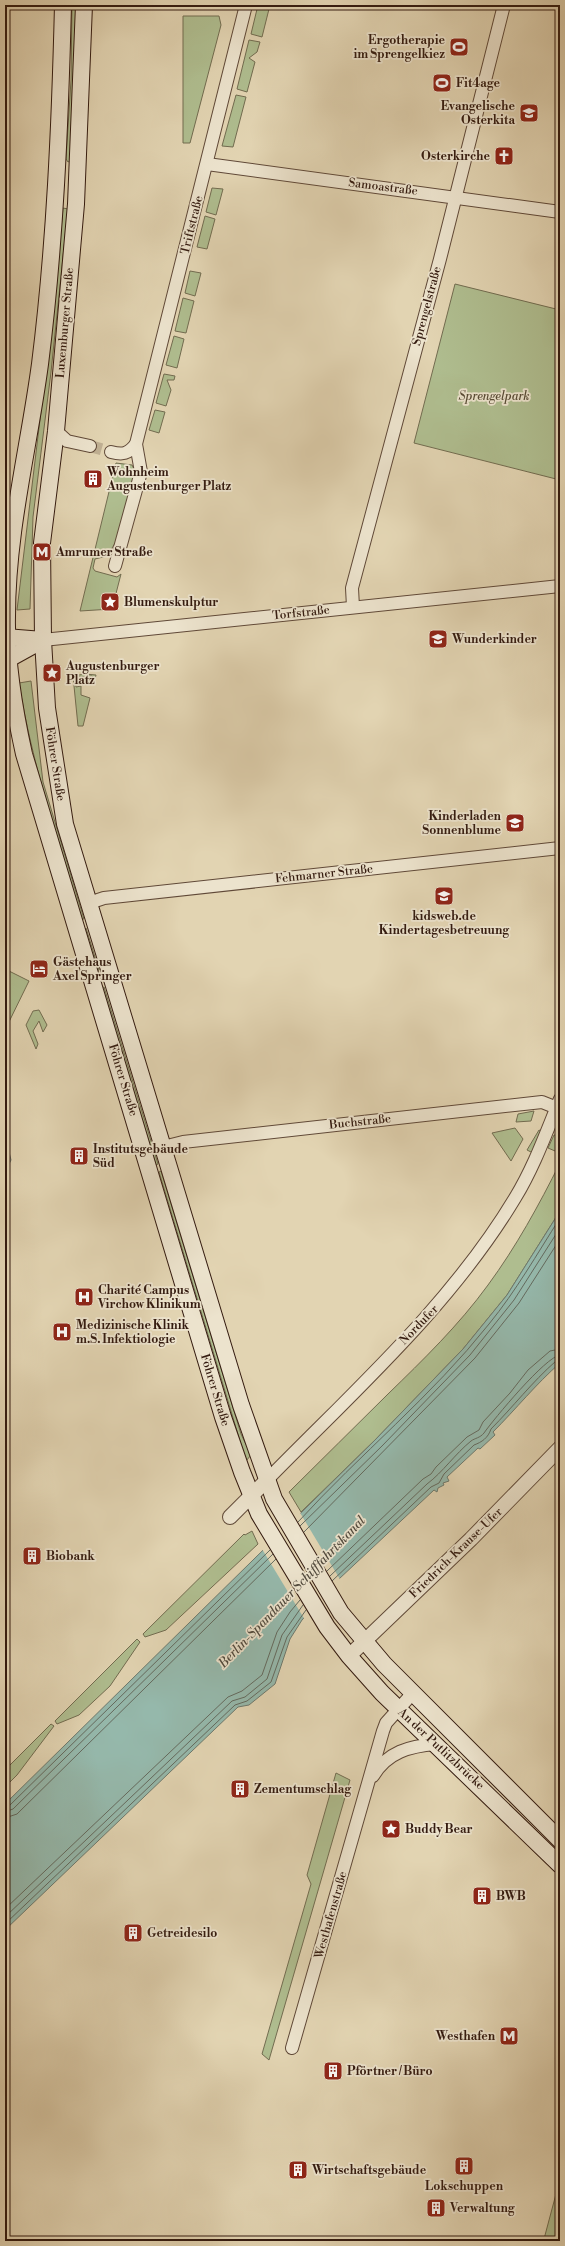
<svg xmlns="http://www.w3.org/2000/svg" width="565" height="2246" font-family="'Libre Bodoni',serif">
<rect width="100%" height="100%" fill="#e2d4b2"/>
<filter id="stains"><feTurbulence type="fractalNoise" baseFrequency=".005" numOctaves="4"/><feColorMatrix values="0 0 0 0 .2 0 0 0 0 .09 0 0 0 0 .02 0 0 0 .5 -.17"/></filter>
<radialGradient id="worn" r=".72"><stop offset=".6" stop-color="#630" stop-opacity="0"/><stop offset="1" stop-color="#630" stop-opacity=".3"/></radialGradient>
<g fill="#afbd8f" stroke="#726c50">
<path d="M72 5H77L70 161 68 162 66 159 71 80Z"/>
<path d="M258 5H270L262 37 251 34Z"/>
<path d="M183 16H219L221 25 190 143H183Z"/>
<path d="M249 40 260 42 257 52 249 58 255 62 247 92 237 89Z"/>
<path d="M236 95 246 97 233 147 222 146Z"/>
<path d="M212 188 223 189 216 215 206 212Z"/>
<path d="M63 208 68 209 51 372 33 517 30 609 17 610 53 312Z"/>
<path d="M205 216 215 219 207 249 197 247Z"/>
<path d="M190 271 201 273 195 296 185 293Z"/>
<path d="M455 284 560 310V480L414 443Z"/>
<path d="M183 298 194 301 186 333 175 331Z"/>
<path d="M174 336 184 339 177 368 166 365Z"/>
<path d="M164 374 175 376 174 380H167L171 390 166 406 156 403Z"/>
<path d="M155 410 165 412 159 433 149 430Z"/>
<path d="M116 463 132 465 135 471 119 537 107 556 95 559 93 568 95 571 117 577 121 574 112 609 80 611Z"/>
<path d="M85 674 96 675 95 679 92 676 75 677 76 687 81 686V695L90 698 83 726H78L73 676Z"/>
<path d="M31 681 43 782 84 919H82C58 841 32 764 19 683Z"/>
<path d="M86 928 99 970 97 971 85 929Z"/>
<path d="M5 969 29 981 5 1030Z"/>
<path d="M104 987 158 1164 156 1165 102 988Z"/>
<path d="M39 1010 47 1025 43 1032 39 1021 33 1031 38 1044 36 1049 26 1025 33 1011Z"/>
<path d="M534 1111 531 1121 516 1122 518 1114Z"/>
<path d="M515 1128 523 1139 511 1161 492 1133Z"/>
<path d="M539 1130 543 1132 533 1153 527 1150Z"/>
<path d="M554 1135H560L555 1151 548 1148Z"/>
<path d="M560 1163V1211L507 1295 463 1349 375 1440 301 1512 289 1492C322 1459 355 1427 388 1394 423 1360 459 1325 488 1285 516 1247 539 1205 560 1163Z"/>
<path d="M161 1171 241 1434 251 1455 246 1461 159 1172Z"/>
<path d="M252 1531 258 1544 166 1630 145 1637 143 1634 244 1534 245 1535Z"/>
<path d="M137 1639 140 1642 110 1686 79 1715 57 1724 55 1721Z"/>
<path d="M51 1724 54 1726 17 1775 5 1787V1770Z"/>
<path d="M336 1773 350 1780 269 2060 262 2054 311 1884 307 1875Z"/>
<path d="M560 2179V2241L544 2239Z"/>
</g>
<g fill="#95b8ab" stroke="#6e796d">
<path d="M5 1150 9 1152 11 1160 5 1172Z"/>
<path d="M560 1211V1363C536 1384 516 1409 493 1432L495 1435 480 1449 478 1448 447 1477 449 1481 443 1483 444 1485 438 1488 437 1492 434 1490 339 1579 302 1620 290 1639 275 1684 249 1705 238 1707 5 1930V1804L375 1440 463 1349 507 1295Z"/>
</g>
<path fill="#e2d4b2" d="M299 1511 341 1581 305 1620 262 1549Z"/>
<g fill="none" stroke-linecap="round" stroke-linejoin="round">
<g stroke="#646a5e" stroke-width="1">
<path d="M298 1522C360 1454 432 1396 489 1324 516 1291 537 1254 560 1218"/>
<path d="M300 1526 382 1446 470 1355 514 1300 560 1228"/>
<path d="M304 1532 475 1358 519 1303 560 1239"/>
<path d="M327 1571 423 1479 431 1474 436 1467 467 1437 479 1430 483 1422 510 1393 528 1370 550 1351 560 1349"/>
<path d="M330 1576 427 1484C443 1472 455 1454 471 1441 475 1438 480 1438 484 1433 493 1420 546 1356 560 1355"/>
<path d="M332 1581 431 1487 439 1483 444 1474 474 1445C482 1442 488 1438 491 1429 513 1407 532 1382 556 1361L560 1360"/>
<path d="M5 1807 9 1806 270 1550"/>
<path d="M5 1812 13 1809 273 1554"/>
<path d="M5 1818 17 1814 276 1559"/>
<path d="M5 1909 228 1697 242 1691 262 1675 277 1632 290 1612 300 1600"/>
<path d="M5 1917 232 1701 245 1697 267 1679 282 1635 303 1605"/>
<path d="M5 1924 235 1705 247 1701 271 1682 287 1637 306 1610"/>
</g>
<path stroke="#bfaf92" stroke-width="12" stroke-dasharray="12 6" stroke-linecap="butt" d="M90 446 111 452"/>
<defs>
<g id="minor">
<path d="M207 164 560 212"/>
<path d="M56 431 67 441 90 446"/>
<path d="M111 452C123 455 128 454 136 444"/>
<path d="M115 566 141 472 136 444 246 5"/>
<path d="M353 607 352 588 440 259 504 5"/>
<path d="M43 640 560 586"/>
<path d="M89 903 104 898 560 848"/>
<path d="M163 1147 183 1142 542 1102 557 1108"/>
<path d="M268 1479C355 1390 450 1306 515 1198 534 1167 546 1133 560 1099"/>
<path d="M373 1776C387 1752 410 1746 436 1744"/>
<path d="M292 2048 383 1731 386 1723 412 1694"/>
</g>
<g id="tertiary">
<path d="M230 1517 268 1479"/>
<path d="M349 1656 471 1539 560 1448"/>
</g>
<g id="secondary">
<path d="M63 5C60 125 55 245 40 364 29 447 7 531 7 616 6 663 14 709 24 754L223 1417 242 1472 259 1514 327 1627 349 1656 382 1693 560 1865"/>
<path d="M84 5 76 204 56 431 42 543 43 640 47 708 65 824 241 1405 274 1499 341 1613 384 1664 560 1840"/>
<path d="M5 637 43 640"/>
<path d="M5 661 43 640"/>
</g>
</defs>
<use href="#minor" stroke="#604938" stroke-width="14"/>
<use href="#tertiary" stroke="#604938" stroke-width="16"/>
<use href="#secondary" stroke="#341b10" stroke-width="18"/>
<use href="#minor" stroke="#ece3cd" stroke-width="12"/>
<use href="#tertiary" stroke="#ece3cd" stroke-width="14"/>
<use href="#secondary" stroke="#ece3cd" stroke-width="16"/>
</g>
<defs>
<symbol id="stadium-square" viewBox="-11 -11 22 22"><rect x="-9" y="-9" width="18" height="18" rx="4" fill="#8f2418" stroke="#ece3cd"/><path d="M0-5a6.5 5 0 1 0 0 10a6.5 5 0 1 0 0-10ZM-3.5-1.8h7v3.6h-7Z" fill="#fff"/></symbol>
<symbol id="school-square" viewBox="-11 -11 22 22"><rect x="-9" y="-9" width="18" height="18" rx="4" fill="#8f2418" stroke="#ece3cd"/><path d="M0-5L7-2L0 1L-7-2ZM-4 1L0 2.5L4 1V4Q0 6-4 4Z" fill="#fff"/></symbol>
<symbol id="church-square" viewBox="-11 -11 22 22"><rect x="-9" y="-9" width="18" height="18" rx="4" fill="#8f2418" stroke="#ece3cd"/><path d="M-1.2-6h2.4v3.5h3.3v2.4h-3.3V6h-2.4V-.1h-3.3v-2.4h3.3Z" fill="#fff"/></symbol>
<symbol id="building-square" viewBox="-11 -11 22 22"><rect x="-9" y="-9" width="18" height="18" rx="4" fill="#8f2418" stroke="#ece3cd"/><path d="M-4-6H4V6H1V3H-1V6H-4ZM-2.5-4.3h1.7v1.8h-1.7ZM.8-4.3h1.7v1.8H.8ZM-2.5-1h1.7V.8h-1.7ZM.8-1h1.7V.8H.8Z" fill="#fff"/></symbol>
<symbol id="metro-square" viewBox="-11 -11 22 22"><rect x="-9" y="-9" width="18" height="18" rx="4" fill="#8f2418" stroke="#ece3cd"/><path d="M-5.5 5V-5H-3L0 0L3-5H5.5V5H3V-.5L0 4L-3-.5V5Z" fill="#fff"/></symbol>
<symbol id="sight-square" viewBox="-11 -11 22 22"><rect x="-9" y="-9" width="18" height="18" rx="4" fill="#8f2418" stroke="#ece3cd"/><path d="M0-6L1.8-2.2L6-1.7L2.9 1.2L3.7 5.4L0 3.3L-3.7 5.4L-2.9 1.2L-6-1.7L-1.8-2.2Z" fill="#fff"/></symbol>
<symbol id="hotel-square" viewBox="-11 -11 22 22"><rect x="-9" y="-9" width="18" height="18" rx="4" fill="#8f2418" stroke="#ece3cd"/><path d="M-6-4.5h1.5V1H6V5H4.5V3h-9V5H-6ZM-4 0a1.8 1.8 0 1 1 3.6 0ZM.5 0V-2.5h3Q6-2.5 6 0Z" fill="#fff"/></symbol>
<symbol id="hospital-square" viewBox="-11 -11 22 22"><rect x="-9" y="-9" width="18" height="18" rx="4" fill="#8f2418" stroke="#ece3cd"/><path d="M-5-5h3v3.5h4V-5h3V5h-3V1.5h-4V5h-3Z" fill="#fff"/></symbol>
</defs>
<g fill-rule="evenodd">
<use href="#stadium-square" x="448" y="36" width="22" height="22"/>
<use href="#stadium-square" x="431" y="72" width="22" height="22"/>
<use href="#school-square" x="518" y="102" width="22" height="22"/>
<use href="#church-square" x="493" y="145" width="22" height="22"/>
<use href="#building-square" x="82" y="468" width="22" height="22"/>
<use href="#metro-square" x="31" y="541" width="22" height="22"/>
<use href="#sight-square" x="99" y="591" width="22" height="22"/>
<use href="#school-square" x="427" y="628" width="22" height="22"/>
<use href="#sight-square" x="41" y="662" width="22" height="22"/>
<use href="#school-square" x="504" y="812" width="22" height="22"/>
<use href="#school-square" x="433" y="885" width="22" height="22"/>
<use href="#hotel-square" x="28" y="958" width="22" height="22"/>
<use href="#building-square" x="68" y="1145" width="22" height="22"/>
<use href="#hospital-square" x="73" y="1286" width="22" height="22"/>
<use href="#hospital-square" x="51" y="1321" width="22" height="22"/>
<use href="#building-square" x="21" y="1545" width="22" height="22"/>
<use href="#building-square" x="229" y="1778" width="22" height="22"/>
<use href="#sight-square" x="380" y="1818" width="22" height="22"/>
<use href="#building-square" x="471" y="1885" width="22" height="22"/>
<use href="#building-square" x="122" y="1922" width="22" height="22"/>
<use href="#metro-square" x="498" y="2025" width="22" height="22"/>
<use href="#building-square" x="322" y="2060" width="22" height="22"/>
<use href="#building-square" x="453" y="2155" width="22" height="22"/>
<use href="#building-square" x="287" y="2159" width="22" height="22"/>
<use href="#building-square" x="425" y="2197" width="22" height="22"/>
</g>
<g text-anchor="middle" dominant-baseline="central" stroke-width="3.5" stroke-linejoin="round" paint-order="stroke">
<g font-size="12" font-weight="bold" fill="#341b10" stroke="#ece3cd" text-anchor="start">
<text x="445" y="40" text-anchor="end">Ergotherapie<tspan x="445" dy="14">im Sprengelkiez</tspan></text>
<text x="456" y="83">Fit4age</text>
<text x="515" y="106" text-anchor="end">Evangelische<tspan x="515" dy="14">Osterkita</tspan></text>
<text x="490" y="156" text-anchor="end">Osterkirche</text>
<text x="107" y="472">Wohnheim<tspan x="107" dy="14">Augustenburger Platz</tspan></text>
<text x="56" y="552">Amrumer Straße</text>
<text x="124" y="602">Blumenskulptur</text>
<text x="452" y="639">Wunderkinder</text>
<text x="66" y="666">Augustenburger<tspan x="66" dy="14">Platz</tspan></text>
<text x="501" y="816" text-anchor="end">Kinderladen<tspan x="501" dy="14">Sonnenblume</tspan></text>
<text x="444" y="916" text-anchor="middle">kidsweb.de<tspan x="444" dy="14">Kindertagesbetreuung</tspan></text>
<text x="53" y="962">Gästehaus<tspan x="53" dy="14">Axel Springer</tspan></text>
<text x="93" y="1149">Institutsgebäude<tspan x="93" dy="14">Süd</tspan></text>
<text x="98" y="1290">Charité Campus<tspan x="98" dy="14">Virchow Klinikum</tspan></text>
<text x="76" y="1325">Medizinische Klinik<tspan x="76" dy="14">m.S. Infektiologie</tspan></text>
<text x="46" y="1556">Biobank</text>
<text x="254" y="1789">Zementumschlag</text>
<text x="405" y="1829">Buddy Bear</text>
<text x="496" y="1896">BWB</text>
<text x="147" y="1933">Getreidesilo</text>
<text x="495" y="2036" text-anchor="end">Westhafen</text>
<text x="347" y="2071">Pförtner / Büro</text>
<text x="312" y="2170">Wirtschaftsgebäude</text>
<text x="464" y="2186" text-anchor="middle">Lokschuppen</text>
<text x="450" y="2208">Verwaltung</text>
</g>
<g font-size="12" fill="#341b10" stroke="#ece3cd">
<text transform="translate(383 187) rotate(7)">Samoastraße</text>
<text transform="translate(192 225) rotate(-76)">Triftstraße</text>
<text transform="translate(427 306) rotate(-75)">Sprengelstraße</text>
<text transform="translate(65 323) rotate(-85)">Luxemburger Straße</text>
<text transform="translate(301 613) rotate(-6)">Torfstraße</text>
<text transform="translate(55 764) rotate(81)">Föhrer Straße</text>
<text transform="translate(324 874) rotate(-6)">Fehmarner Straße</text>
<text transform="translate(123 1080) rotate(73)">Föhrer Straße</text>
<text transform="translate(360 1122) rotate(-6)">Buchstraße</text>
<text transform="translate(419 1325) rotate(-46)">Nordufer</text>
<text transform="translate(215 1390) rotate(73)">Föhrer Straße</text>
<text transform="translate(456 1553) rotate(-44)">Friedrich-Krause-Ufer</text>
<text transform="translate(441 1749) rotate(43)">An der Putlitzbrücke</text>
<text transform="translate(331 1915) rotate(-74)">Westhafenstraße</text>
</g>
<g font-size="12" font-style="italic" fill="#594c36" stroke="#ece3cd">
<text x="494" y="396">Sprengelpark</text>
</g>
<g font-size="13" font-style="italic" fill="#514a3e" stroke="#ece3cd">
<text transform="translate(292 1592) rotate(-46)">Berlin-Spandauer Schifffahrtskanal</text>
</g>
</g>
<rect width="565" height="2246" fill="none" stroke="#e2d4b2" stroke-width="20"/>
<rect x="6" y="6" width="553" height="2234" fill="none" stroke="#341b10" stroke-width="2"/>
<rect x="10" y="10" width="545" height="2226" fill="none" stroke="#341b10"/>
<rect width="100%" height="100%" filter="url(#stains)"/>
<rect width="100%" height="100%" fill="url(#worn)"/>
</svg>
